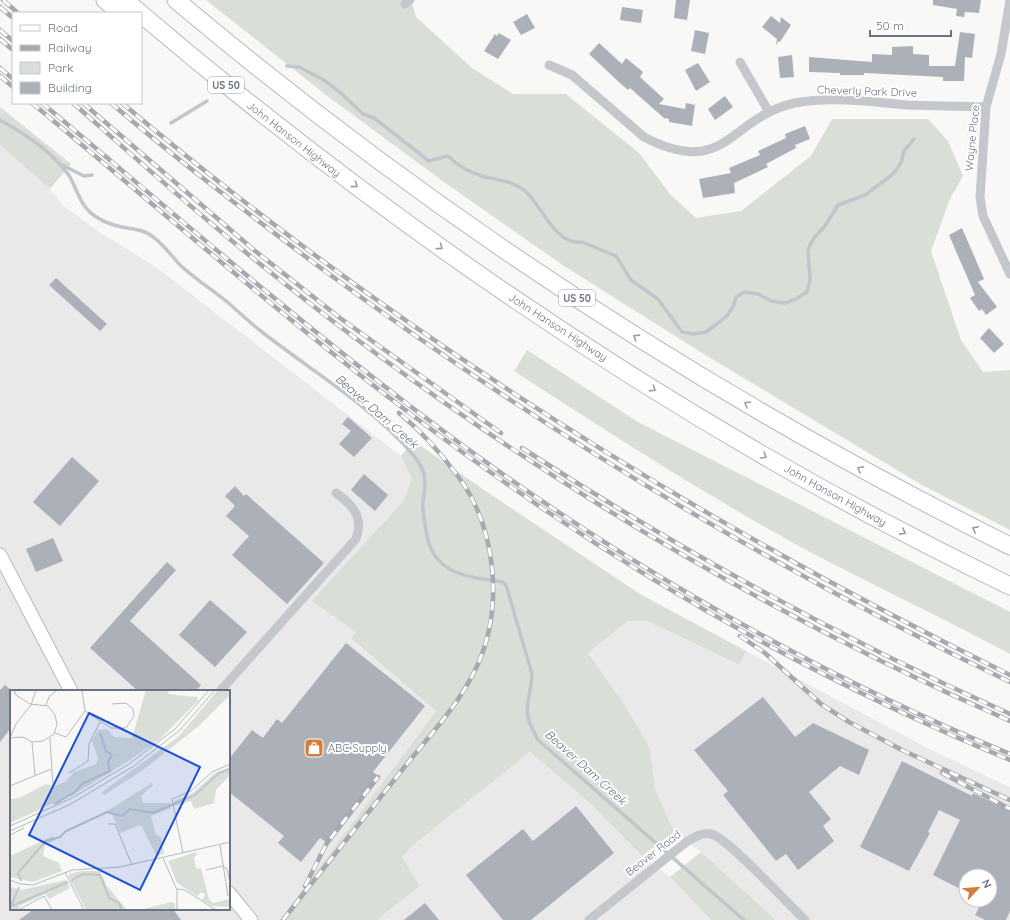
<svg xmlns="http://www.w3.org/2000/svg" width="1010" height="920" font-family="Quicksand,sans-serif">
<rect width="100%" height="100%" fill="#f8f8f6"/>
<g fill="#e9e9e9" fill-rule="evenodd">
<path d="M0 145 50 189 64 206 96 230 156 267 401 456 412 479 404 500 313 601 356 632 351 640 436 711 280 920H0ZM11 691H229V909H11Z"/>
<path d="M628 621H647L738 665 746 651 929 749 1010 787V920H776L701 852 674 832 655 789 650 748 588 653ZM966 876H990V900H966Z"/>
<path d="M530 752 590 803 642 856 670 877 711 920H377L420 886 402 857 413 845Z"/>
</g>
<g fill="#d9dfd7">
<path d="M206 0H411L416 17 472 68 513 94H566L639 153 670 194 696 218 741 211 811 156 832 119H928L948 141 963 176 950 199 931 251 961 340 983 372 1010 370V530L922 485 702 353 564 266 448 185 326 95Z"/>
<path d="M0 107 71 164 50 189 0 145Z"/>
<path d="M527 350 638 422 1010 612V654C943 618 875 586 808 551 707 496 611 434 514 371Z"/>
<path d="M414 441 487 492 640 594 746 651 739 665 647 621H628L588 653 625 706 650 748 655 789 674 832 642 856 590 803 530 752 413 845 402 857 420 886 377 920H280L436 711 351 639 356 632 312 601 404 500 412 479 401 456Z"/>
<path d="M701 852 776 920H711L670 877Z"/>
</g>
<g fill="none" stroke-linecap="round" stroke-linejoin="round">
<g stroke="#c1c6cc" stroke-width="3.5">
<path d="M287 66 299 67 324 80 342 94 363 114 374 118 429 161 448 156C458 166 468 172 482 176 496 180 514 181 525 191 541 204 555 246 582 242L616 256 631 280 658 299 682 332 693 334 706 332 726 317 733 307 736 297 744 292 758 294 771 301 785 303 796 299 807 292 810 280 808 250 813 239 825 226 838 205 865 195 893 174 901 163 904 151 914 139"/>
<path d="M0 120C24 133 51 151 68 174 76 186 80 205 92 214 101 221 111 225 122 227 132 229 143 229 152 236 163 244 171 255 180 265 194 278 211 289 226 301 238 311 249 322 262 332 309 369 369 405 409 450 426 469 427 477 423 502 422 511 425 522 426 531 433 575 465 576 502 582L506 585 532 674C532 689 524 707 529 722 532 728 535 734 538 740L744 920"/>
<path d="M171 123 207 101"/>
<path d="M60 164 84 176 92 175"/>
</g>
</g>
<g fill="#acb0b8">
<path d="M676 0H690L687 20 674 18Z"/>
<path d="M933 0H981L979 13 965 12 964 17 956 16 957 9 933 5Z"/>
<path d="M622 7 643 10 641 23 620 20Z"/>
<path d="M527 14 535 28 521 35 513 22Z"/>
<path d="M771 16 780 23 781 17 791 25 780 42 779 41 776 45 777 39 762 27Z"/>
<path d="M695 30 709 33 705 54 691 51Z"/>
<path d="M960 32 975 34 972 58 965 57 964 81H943V77L864 73V75H840V73L809 72V57L872 62V54L892 55V47L913 46V54L929 55V66H955Z"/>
<path d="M499 33 511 40 498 59 484 51 495 34 497 36Z"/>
<path d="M599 43 622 64 626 58 643 72 640 77 664 99 659 104 685 109 686 103 695 105 692 126 669 122V119L664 118 630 88 628 90 620 83 589 54Z"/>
<path d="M792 55 794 77 780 78 778 57Z"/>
<path d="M698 63 710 82 696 91 685 70Z"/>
<path d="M725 96 733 107 715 120 708 109Z"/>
<path d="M805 126 810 139 795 145 796 148 766 164 768 167 734 183 735 193 703 198 699 179 731 173 729 168 760 155 758 151 786 138 785 134Z"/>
<path d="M962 228 984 279 978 282 997 307 986 315 982 309 979 311 970 298 975 295 949 235Z"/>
<path d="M56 278 107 324 100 331 49 285Z"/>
<path d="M989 328 1004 344 994 353 980 338Z"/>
<path d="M348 417 372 438 354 457 339 444 351 431 342 424Z"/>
<path d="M72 457 99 481 60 526 33 502Z"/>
<path d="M364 474 388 495 375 511 351 490Z"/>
<path d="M235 486 244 496 246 494 324 563 287 604 232 555 249 536 226 516 235 506 225 496Z"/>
<path d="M53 538 63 561 36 572 26 549Z"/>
<path d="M167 562 176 570 130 621 201 685 196 691H138L90 648Z"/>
<path d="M210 600 247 632 215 667 179 635Z"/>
<path d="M346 643 425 706 373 772 378 776 326 842 320 838 301 862 278 843 284 836 229 792V759L252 730 263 738 277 719 282 723Z"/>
<path d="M5 685 11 690V728L0 742V690Z"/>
<path d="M763 697 795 737 813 723 869 750 859 775 840 766 809 792 831 819 823 826 834 841 798 870 786 854 776 861 723 795 728 791 694 750Z"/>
<path d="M902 761 972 796 973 793 1010 811V911L1006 920H985L975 915 983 900H990V876H966V892L933 875 960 820 939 810 928 832 930 833 909 871 860 847Z"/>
<path d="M576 806 614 853 531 920H503L466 875 523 829 533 841Z"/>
<path d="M425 903 439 920H404Z"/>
<path d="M34 909H173L181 920H19Z"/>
</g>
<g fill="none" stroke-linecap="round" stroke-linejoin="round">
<defs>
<g id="secondary">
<path d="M0 555 71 691"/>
<path d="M229 893 251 920"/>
</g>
<g id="highway">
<path d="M105 0 121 13"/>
<path d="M125 0 140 13"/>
<path d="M176 0C431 215 712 398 1010 546"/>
<path d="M141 14C406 239 697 435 1010 586"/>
</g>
</defs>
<use href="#secondary" stroke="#b7babf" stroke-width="15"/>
<use href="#highway" stroke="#b7b9bd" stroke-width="19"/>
<g stroke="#c4c7cb" stroke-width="9">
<path d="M1010 0 1001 54 986 107 980 197 983 216 1010 274"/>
<path d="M405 4 410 0"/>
<path d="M740 62 769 112"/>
<path d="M549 65 572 75 644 137C727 180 729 117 795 103 831 96 871 102 907 105 934 106 960 106 986 107"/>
<path d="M220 691 356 539C364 517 353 505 336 493"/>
<path d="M589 920 685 843C693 838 701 832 711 834 727 837 789 905 805 920"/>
</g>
<use href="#secondary" stroke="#fff" stroke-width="13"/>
<use href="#highway" stroke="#fff" stroke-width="17"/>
<defs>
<g id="rail">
<path d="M3 0 18 13"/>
<path d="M0 7 13 18"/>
<path d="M0 30 13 41"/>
<path d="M0 39 13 50"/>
<path d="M0 68 13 79"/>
<path d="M0 76 13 87"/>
<path d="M32 103C181 227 327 357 486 469 648 585 826 684 1010 760"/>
<path d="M42 103C164 205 284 310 410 406 591 545 799 667 1010 754"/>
<path d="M73 103C131 154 189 206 249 255 480 443 737 601 1010 721"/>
<path d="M83 103 254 250 340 318 501 433"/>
<path d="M111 103C176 159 245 211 314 263 532 424 765 565 1010 682"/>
<path d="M122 103C393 331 693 519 1010 675"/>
<path d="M522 448C678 549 840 638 1010 714"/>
<path d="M740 636 765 653 821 704 849 722 902 750 1010 800"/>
<path d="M942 773 1010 809"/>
<path d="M305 886 327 843 378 777"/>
<path d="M283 920C323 868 365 817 406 765 432 733 461 702 478 664 504 605 496 526 457 475 440 452 421 431 399 413"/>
</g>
</defs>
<use href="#rail" stroke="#a6a9af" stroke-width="4.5"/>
<use href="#rail" stroke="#fff" stroke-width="3" stroke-dasharray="9" stroke-linecap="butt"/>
</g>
<defs><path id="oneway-chevron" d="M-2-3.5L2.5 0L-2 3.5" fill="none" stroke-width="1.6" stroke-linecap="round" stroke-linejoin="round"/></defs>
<g stroke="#979da9">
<use href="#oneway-chevron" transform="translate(355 185) rotate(36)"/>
<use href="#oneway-chevron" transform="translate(440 247) rotate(36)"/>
<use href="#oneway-chevron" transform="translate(636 337) rotate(-148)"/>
<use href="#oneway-chevron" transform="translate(653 389) rotate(32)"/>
<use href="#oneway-chevron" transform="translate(747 404) rotate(-150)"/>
<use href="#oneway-chevron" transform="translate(764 456) rotate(30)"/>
<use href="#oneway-chevron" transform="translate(860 469) rotate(-151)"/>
<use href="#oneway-chevron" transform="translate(975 529) rotate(-154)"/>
<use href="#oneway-chevron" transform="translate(903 532) rotate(28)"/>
</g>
<defs>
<symbol id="shop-square" viewBox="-11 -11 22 22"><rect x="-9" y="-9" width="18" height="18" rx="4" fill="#d37e3c" stroke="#fff"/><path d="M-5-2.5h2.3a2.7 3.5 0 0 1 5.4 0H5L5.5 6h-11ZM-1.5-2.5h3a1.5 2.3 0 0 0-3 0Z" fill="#fff"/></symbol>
</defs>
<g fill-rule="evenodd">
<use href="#shop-square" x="303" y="737" width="22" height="22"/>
</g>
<g text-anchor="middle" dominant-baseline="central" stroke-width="4" stroke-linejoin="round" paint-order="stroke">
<g fill="#fff" stroke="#979da9" stroke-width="1">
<rect x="208" y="77" width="36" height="16" rx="3"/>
<rect x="559" y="290" width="36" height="16" rx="3"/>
</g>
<g font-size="10" font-weight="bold" fill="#6a7384">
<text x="226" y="85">US 50</text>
<text x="577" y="298">US 50</text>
</g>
<g font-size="11" fill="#6a7384" stroke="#fff">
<text transform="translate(867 91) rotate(2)">Cheverly Park Drive</text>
<text transform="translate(972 138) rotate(-84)">Wayne Place</text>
<text transform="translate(294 139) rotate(38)">John Hanson Highway</text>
<text transform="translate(558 327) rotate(33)">John Hanson Highway</text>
<text transform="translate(835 495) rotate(29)">John Hanson Highway</text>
<text transform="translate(653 853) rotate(-38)">Beaver Road</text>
</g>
<g font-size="11" fill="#6a7384" stroke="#fff" text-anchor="start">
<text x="328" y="748">ABC Supply</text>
</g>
<g font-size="12" font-style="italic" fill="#66737f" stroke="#fff">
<text transform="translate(377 411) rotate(41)">Beaver Dam Creek</text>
<text transform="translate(586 767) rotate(42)">Beaver Dam Creek</text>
</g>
</g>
<g transform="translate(10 690)">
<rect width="220" height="220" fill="#f8f8f6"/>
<path d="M136 0H159L158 4 187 7 188 11 150 49 117 72 68 102 0 133V109L9 108 36 94 45 96 55 92 64 82 86 74 88 68 82 51 88 40 97 39 104 47 122 48ZM208 0H220V5L190 35 133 80 94 105 92 102 168 47ZM220 77V85L206 100 204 113 184 119 181 111 165 116 164 111 183 103 205 83ZM142 93 143 95 131 106 133 113H160L161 118 141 126 146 145 151 147 154 163 147 167 131 135 110 143 103 126 97 121ZM43 146 45 150 35 155 33 166 49 173 52 181 23 192 0 187V166ZM186 162 187 166 184 167 186 179 191 178 199 209 203 213 220 209V217L202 216 192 210 195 205 191 202 187 206 167 193 158 171ZM71 181H90L97 196 117 220H76L59 187V184ZM56 190 60 198 39 209 35 204 9 216V220H0V197L11 200ZM161 212 165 214V220H130Z" fill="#d9dfd7"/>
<path fill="none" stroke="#c1c6cc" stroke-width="2" d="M44 114 64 103 73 93 100 81 98 72 102 65 96 61 90 43M11 191 8 183 36 151 50 147 56 141 97 122 112 126 120 119 143 123 185 105 209 83 220 79M61 191 73 184 90 185 99 208 109 213 112 220M2 216 58 192M0 218 9 197"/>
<path fill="none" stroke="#b6bbc1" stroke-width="1" d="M36 15 39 7 47 0M75 21 101 38H116L124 26 123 19 116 13 102 14M45 43 56 47 75 21 72 0M0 48 13 47 22 52 33 51 44 44 47 34 45 25 38 16 20 14 6 5 4 0M0 48 6 34 21 15 26 0M40 48 43 96M22 52 25 85M0 65V89M59 83 78 71 79 54 90 32M0 96 41 79M98 134H105L122 175M0 136 62 108 119 74 165 39 199 0M0 141 61 114 124 76 170 40 205 0M0 145 14 138M210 155 218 206M173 163 162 109 181 101 202 82 220 74M153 168 167 200V220M196 180 213 176 217 179 220 192M55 182 74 220M0 190 10 194 23 195 62 180 110 177 220 152M167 199 175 200 206 220M10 219 34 206 42 220"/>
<path fill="#1d4ed8" fill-opacity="0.15" stroke="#1d4ed8" stroke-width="2" d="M79 23 190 77 130 200 19 145Z"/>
<rect width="220" height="220" fill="none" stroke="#6a7384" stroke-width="2"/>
</g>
<rect x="12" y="12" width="130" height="92" fill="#ffffff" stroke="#c3c7ce"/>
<rect x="20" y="25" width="20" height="6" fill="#ffffff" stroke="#c3c7ce"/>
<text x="48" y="32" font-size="12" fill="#6a7384">Road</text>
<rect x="20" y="45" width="20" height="6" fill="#a6a9af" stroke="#c3c7ce"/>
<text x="48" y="52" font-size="12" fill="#6a7384">Railway</text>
<rect x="20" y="62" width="20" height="12" fill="#d9dfd7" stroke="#c3c7ce"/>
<text x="48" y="72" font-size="12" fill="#6a7384">Park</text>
<rect x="20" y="82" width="20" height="12" fill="#acb0b8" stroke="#c3c7ce"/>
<text x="48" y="92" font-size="12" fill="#6a7384">Building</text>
<g transform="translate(978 888) rotate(64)"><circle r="19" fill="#ffffff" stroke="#c3c7ce"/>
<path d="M0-3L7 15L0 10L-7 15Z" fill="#d37e3c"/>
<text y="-6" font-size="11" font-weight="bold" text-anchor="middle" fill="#6a7384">N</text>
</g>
<path d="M870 30v6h81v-6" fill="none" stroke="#6a7384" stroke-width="2"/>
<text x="876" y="30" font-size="12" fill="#6a7384" stroke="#ffffff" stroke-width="3" paint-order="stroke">50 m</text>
</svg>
